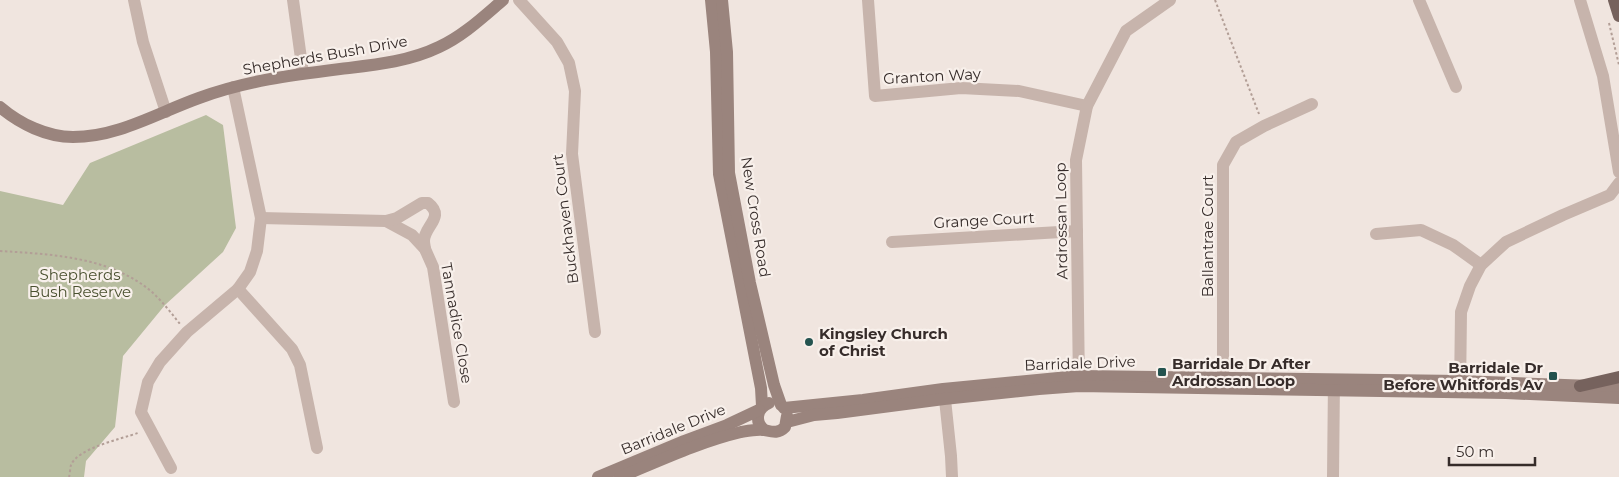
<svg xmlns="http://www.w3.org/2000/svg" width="1619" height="477" font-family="Montserrat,sans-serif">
<rect width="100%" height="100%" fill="#f0e5df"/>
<path fill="#b8bda0" d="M206 115 223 125 236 228 223 252 165 305 123 356 115 427 86 461 84 477H0V191L63 205 90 163Z"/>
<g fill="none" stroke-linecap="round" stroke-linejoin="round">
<g stroke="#b29e96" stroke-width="2" stroke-dasharray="2.5 2.5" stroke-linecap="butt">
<path d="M1215 0 1259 114"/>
<path d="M1609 23 1619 65"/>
<path d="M0 251C47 254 99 256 140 283 156 293 168 309 180 324"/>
<path d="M69 477C70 474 70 468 71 465 78 448 121 439 138 433"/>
</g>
<g stroke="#c7b4ac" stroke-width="12">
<path d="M134 0 143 42 166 112"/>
<path d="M293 0 303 73"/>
<path d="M519 0 557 42 569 63 575 91 572 154 595 332"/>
<path d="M868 0 875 96 961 88 1019 91 1087 106"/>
<path d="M1419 0 1456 87"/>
<path d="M1580 0 1603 76 1619 172"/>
<path d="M261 218 386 221 412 235 425 249 433 267 454 402"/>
<path d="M386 221 397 218 422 203H428C446 217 424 226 424 241 424 244 425 247 425 249"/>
<path d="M1376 234 1421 230 1453 245 1481 265"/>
<path d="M892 242 1077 231"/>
<path d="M238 289 292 349 300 365 317 448"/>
<path d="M1079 386 1076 160 1087 106 1126 31 1170 0"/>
<path d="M1223 388V165L1236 142 1264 126 1312 104"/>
<path d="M944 390 951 456 952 477"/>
<path d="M1460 392 1461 312 1470 286 1481 265 1506 242 1563 215 1610 195 1619 183"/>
<path d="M171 468 141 412 148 382 160 362 187 332 238 289 250 272 257 251 261 218 233 87"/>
<path d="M1333 477 1334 380"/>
</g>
<g stroke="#9a847d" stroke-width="12">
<path d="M711 0 716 52 719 174 761 388 762 406"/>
<path d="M722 0 727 52 729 173 750 283 774 385 781 405"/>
<path d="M0 107C20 124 47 137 73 137 118 137 157 113 199 98 244 81 292 75 340 69 373 65 408 62 439 47 463 36 483 17 503 0"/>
<path d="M784 408 863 400 943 389 1079 376 1460 381 1619 387"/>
<path d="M787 422 814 415 837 413 944 399 1039 389 1079 386 1506 393 1619 398"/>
<path d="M764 430C754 421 757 408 769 403"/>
<path d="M598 477 684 441 727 425 759 410"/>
<path d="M620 477C659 461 699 442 741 432 747 431 757 429 764 430 773 432 778 434 785 427L787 416"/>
</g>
<g stroke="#76625d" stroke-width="12">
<path d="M1614 0 1619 16"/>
<path d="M1580 386 1619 377"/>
</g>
</g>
<g fill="#24534f" stroke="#f8f0eb" stroke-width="2">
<circle cx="809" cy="342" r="5"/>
<rect x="1157" y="367" width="10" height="10" rx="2.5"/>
<rect x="1548" y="371" width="10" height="10" rx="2.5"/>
</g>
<g text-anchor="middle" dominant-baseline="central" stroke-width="4.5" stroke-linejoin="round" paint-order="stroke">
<g font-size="15" fill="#362c2a" stroke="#f8f0eb">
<text transform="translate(325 55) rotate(-10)">Shepherds Bush Drive</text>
<text transform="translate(932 76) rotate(-3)">Granton Way</text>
<text transform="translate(756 217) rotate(81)">New Cross Road</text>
<text transform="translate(565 219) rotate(-97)">Buckhaven Court</text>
<text transform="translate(984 220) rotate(-3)">Grange Court</text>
<text transform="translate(1061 221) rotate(-91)">Ardrossan Loop</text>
<text transform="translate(1207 236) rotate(-90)">Ballantrae Court</text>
<text transform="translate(457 323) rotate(80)">Tannadice Close</text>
<text transform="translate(1080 363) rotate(-2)">Barridale Drive</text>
<text transform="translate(673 429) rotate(-22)">Barridale Drive</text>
</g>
<g font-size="15" fill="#4a5130" stroke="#f8f0eb">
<text x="80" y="274">Shepherds<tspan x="80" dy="17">Bush Reserve</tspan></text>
</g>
<g font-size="15" font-weight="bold" fill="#362c2a" stroke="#f8f0eb" text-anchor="start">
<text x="819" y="333">Kingsley Church<tspan x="819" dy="17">of Christ</tspan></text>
<text x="1172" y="363">Barridale Dr After<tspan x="1172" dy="17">Ardrossan Loop</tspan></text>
<text x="1543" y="367" text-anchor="end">Barridale Dr<tspan x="1543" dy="17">Before Whitfords Av</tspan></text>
</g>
</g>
<path d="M1449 457v8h86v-8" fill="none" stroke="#362c2a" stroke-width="2.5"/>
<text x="1456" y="457" font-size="15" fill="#362c2a" stroke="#f8f0eb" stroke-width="4" paint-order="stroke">50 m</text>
</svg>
